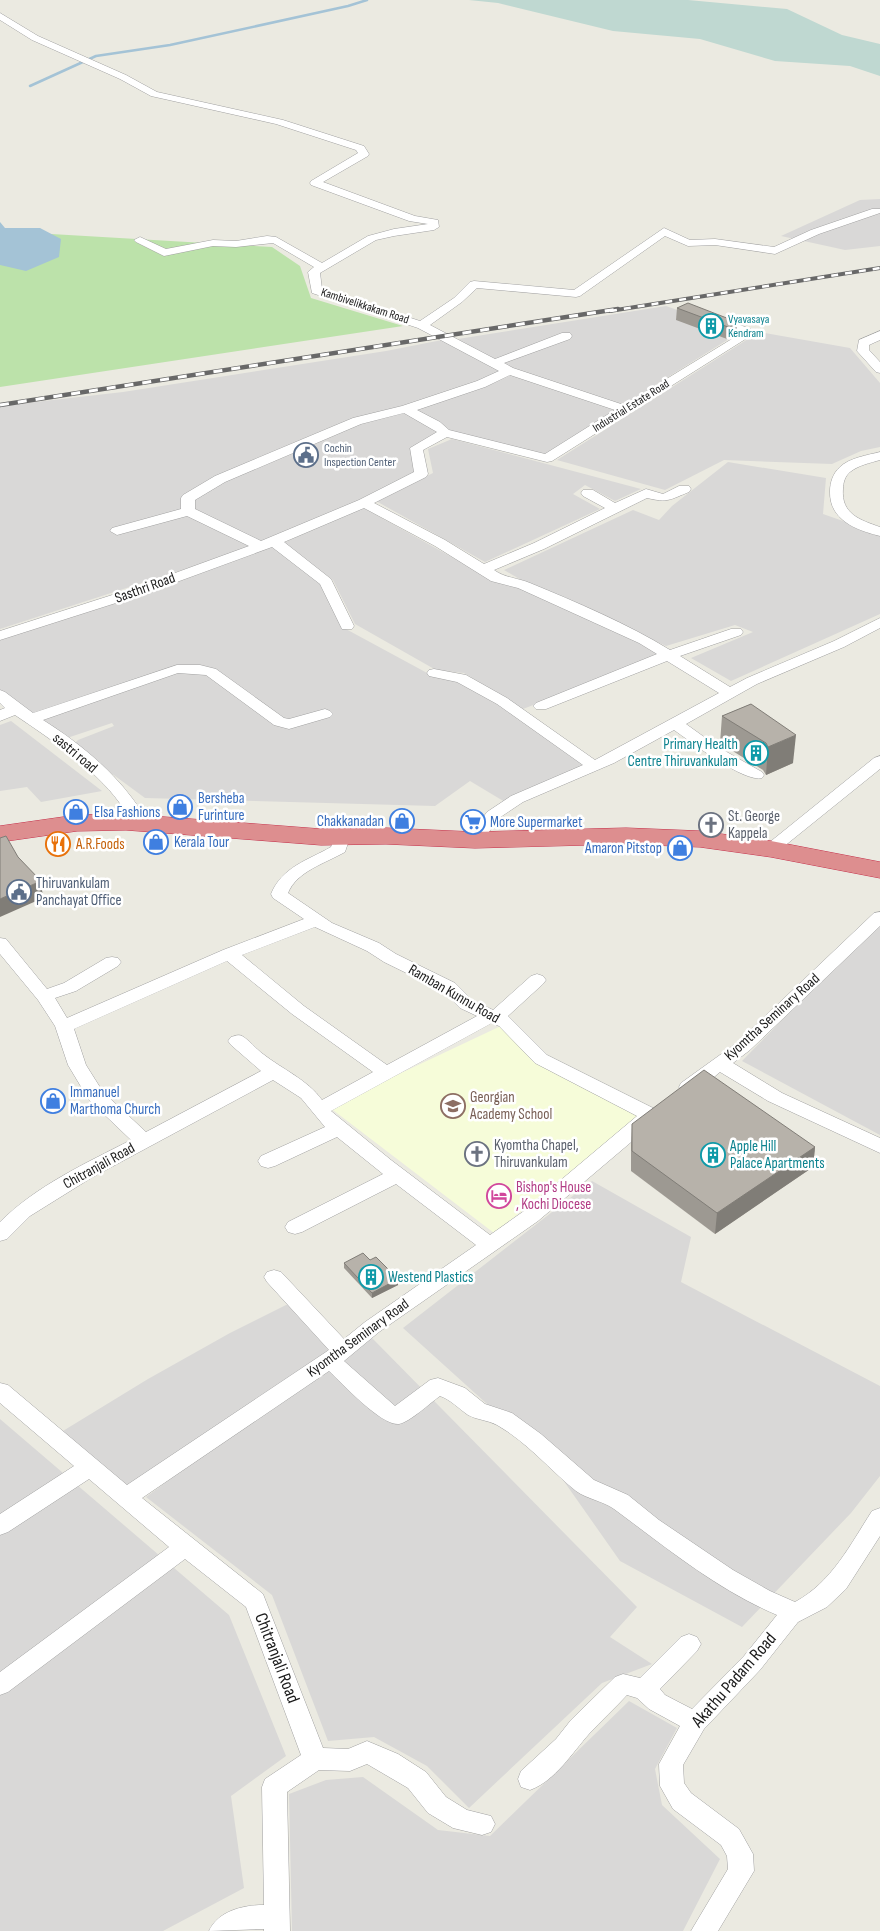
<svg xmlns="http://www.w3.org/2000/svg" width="880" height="1931" font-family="'Sofia Sans Condensed',sans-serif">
<rect width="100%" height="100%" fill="#ebeae1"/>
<g fill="#d9d8d7">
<path d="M880 199V246L845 250 781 236 860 200Z"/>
<path d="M666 306 740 332 545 454 451 431 414 409 516 373 458 339Z"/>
<path d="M759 332 850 348 880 383V447L861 451 832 464 724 460 665 490 557 460Z"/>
<path d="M442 340 505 371 406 409 356 420 185 498 188 511 253 547 0 629V406L123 392 386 351Z"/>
<path d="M405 411 441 433 413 448 416 474 263 545 190 511 191 499 221 480 359 423Z"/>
<path d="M452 439 641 489 615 501 585 485 573 494 600 509 485 562 376 501 433 473 428 449Z"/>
<path d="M728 462 826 478 823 514 880 534V614L731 681 691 658 753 632 735 625 666 646 528 584 504 570 633 510 659 520 672 506Z"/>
<path d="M362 507 493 580 521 586 664 654 523 709 464 673 436 670 355 624 333 580 283 543Z"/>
<path d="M273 545 322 583 344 628 429 674 457 680 497 701 589 765 505 802 470 781 435 806 145 798 73 745 78 740 114 726 112 723 70 737 68 742 0 690V638Z"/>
<path d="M11 721 102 791 41 802 27 787 0 791V725Z"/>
<path d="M880 920V1135L742 1061Z"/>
<path d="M592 1181 691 1237 681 1282 880 1386V1476L851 1513 742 1627 620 1561 549 1460 403 1328Z"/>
<path d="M290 1303 335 1350 126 1492 58 1434 148 1379 230 1333Z"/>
<path d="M372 1338 637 1607 610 1637 652 1664 602 1683 469 1808 427 1766 374 1737 328 1741 272 1595 146 1497 330 1360Z"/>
<path d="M0 1419 229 1615 286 1756 231 1796 244 1888 163 1931H0Z"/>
<path d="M629 1701 677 1728 655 1769 662 1805 720 1859 683 1931H292L289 1794 326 1780 363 1777 438 1830 490 1836Z"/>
</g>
<path fill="#f6fcd9" d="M503 1025 533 1058 642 1116 494 1233 329 1107Z"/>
<path fill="#bce2aa" d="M0 231 272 247 300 266 311 298 403 326 0 387Z"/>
<path fill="#bfd8d1" d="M469 0H688L787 9 842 35 880 44V76L850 66 775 61 700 39 613 31 498 3Z"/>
<path fill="#a4c3d6" d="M0 222 5 228H40L61 239 59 257 26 271 0 265Z"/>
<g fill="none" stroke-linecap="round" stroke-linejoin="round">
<path stroke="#a4c3d6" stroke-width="2.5" d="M30 86 96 56 170 45 348 6 367 0"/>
<defs>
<g id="street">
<path d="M0 13 38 36 126 75 157 92 283 120 364 146 369 154 368 156 323 182 415 216 438 220 439 227 434 230 394 236 376 240 320 273 322 289 420 321 454 298 470 282 474 281 574 290 664 228 690 240 715 239 774 247 811 230 872 209H880V213L819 234 775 254 715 245 688 246 665 236 580 296 576 297 477 288 462 302 430 325 495 359 562 333H570L572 336 570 339 504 363 513 368 624 405 740 334 711 323 709 320 711 317H719L753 330 755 333 552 461 547 462 447 437 423 450 428 474 426 477 374 503 445 540 484 564 534 543 605 508 583 496 581 493 583 490H593L615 503 646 489 663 494 679 486H689L691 489 689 492C669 500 668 503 647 498L544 549 494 570C505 578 518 578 530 583 576 602 628 624 670 650L731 629H741L743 632 741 635 680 656 730 687 747 678 834 641 880 618V628L844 647 757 684 686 724 718 747 762 772 764 775 762 778C744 783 690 741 674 730L614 763 523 802 499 818 481 843H469L467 840 487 812 511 796 583 765 497 704 457 682 429 676 427 673 429 670 434 669 466 675 507 698 595 760 719 693 667 661 546 709H536L533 706 536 703 657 654 639 643 518 588 491 581 435 546 364 508 284 542 331 579 354 626 352 629H342L320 584 272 547 144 594 0 640V631L134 588 249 546 187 516 117 535 110 531 112 528 181 509V498L183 495 215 476 353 418 402 406 477 381 499 371 418 328 312 293 308 272 314 267 273 243 236 247 213 246 164 256 136 242 134 240 140 237 166 249 213 240 236 241 267 236 276 237 322 263 368 236 394 229 428 224 409 221 311 185 310 183 311 181 358 153 356 150 276 124 151 96 120 79 32 40 0 20ZM510 375 615 410 545 454 449 430 440 422 417 410 485 387ZM404 413 437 432 410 448 414 472 359 500 261 541 195 509V500L225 482 361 424Z"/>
<path d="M880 331V340L869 345V350L880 362V373L876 372 857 351 859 340Z"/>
<path d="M880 452V460C870 463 859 465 850 472 845 476 843 483 843 489 841 514 860 520 880 527V536C856 530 829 520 830 491 830 483 833 473 840 467 849 458 868 455 880 452Z"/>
<path d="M177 665H200L216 669 284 718 289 719 325 709 330 711 333 714 330 717 289 729 274 725 206 675 178 673 43 720C75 740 109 767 132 798 138 805 141 814 145 822L143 825H131C126 818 124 809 119 802 94 768 49 738 15 715L0 721V710L5 708 0 703V690L5 692 33 713Z"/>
<path d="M880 756V769L777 852H765L763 849 765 846 874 758Z"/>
<path d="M342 832 348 834 350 837 345 852C326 863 297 871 288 893L332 923 379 943 396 954 455 983 472 1000 493 1010 531 976 537 974 543 976 546 980 543 984 508 1016 547 1055 657 1110 659 1115 656 1121 538 1221 379 1332 344 1361 395 1406 430 1380 438 1378 465 1388 485 1404 512 1413 541 1434 594 1480 628 1495 659 1520 733 1570 770 1591 795 1602C832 1582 850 1545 872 1511L880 1508V1536L846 1589 827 1607 798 1622 760 1670 704 1729 683 1765 684 1783 691 1793 739 1829 753 1854 754 1871 718 1931H691L728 1869 727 1856 721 1845 673 1809 660 1786 659 1764 680 1726 649 1709 637 1698 627 1695C615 1708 601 1721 589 1734 572 1753 555 1781 530 1790L521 1787 518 1779 521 1771 556 1739 571 1720 615 1677 623 1674 640 1678 681 1637 689 1634 697 1637 701 1644 697 1651 660 1689 665 1695 692 1709 744 1656 777 1615C716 1589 667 1548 614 1509 603 1501 587 1499 576 1491 550 1470 527 1442 497 1425 488 1420 477 1420 468 1415 458 1408 451 1400 440 1396 430 1403 410 1422 399 1424 381 1426 342 1383 329 1371L142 1498 263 1594 323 1748 348 1749 367 1741 398 1754 426 1772 446 1797 467 1810 491 1816 495 1824 491 1832 482 1835 453 1828 428 1813 408 1788 367 1764 350 1771 319 1770 287 1792 290 1931H264V1929L209 1931C218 1911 243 1905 264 1905L262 1787 265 1779 301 1755 246 1607 185 1559 8 1692 0 1695V1672L169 1547 89 1479 8 1532 0 1535V1514L74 1466 0 1403V1383L8 1385 127 1485 329 1350 267 1282 264 1277 267 1272 274 1270 281 1272 344 1339 365 1322 476 1245 396 1184 302 1232 295 1234 288 1232 285 1227 288 1222 383 1174 337 1137 275 1166 268 1168 261 1166 258 1161 261 1156 325 1127 301 1098 273 1080 91 1178 30 1216 7 1239 0 1241V1222C36 1186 86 1163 131 1140L89 1100 68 1065 55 1026 38 1000 0 954V938L6 939 47 989 64 983 106 958 112 957 118 958 121 962 118 966 76 991 55 998 67 1018 223 950 304 919 273 898 271 894C282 867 308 860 331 847L336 834ZM315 927 367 951 384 962 443 991 460 1008 477 1016 387 1065 304 1006 242 955ZM227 961 292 1014 373 1072 322 1100C308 1080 282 1069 263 1054 256 1049 249 1040 242 1036 238 1034 235 1036 231 1037L228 1041 231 1045 261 1071 146 1132 103 1092 86 1065 74 1029ZM492 1023 499 1026 535 1063 637 1116 524 1211 490 1235 391 1160 331 1111Z"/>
<path d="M880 912V926L750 1050 733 1063 782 1093 880 1138V1153L768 1101 720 1072C709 1081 696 1095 681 1091L679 1087 681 1083 738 1042 874 913Z"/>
</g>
<path id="highway" d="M126 814 321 829 386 828 475 832 626 828 700 831 771 841 880 862V878L771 857 700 847 626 844 475 848 386 844 321 845 126 830 77 831 0 842V826L77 815Z"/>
</defs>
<use href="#street" stroke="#a1a1a1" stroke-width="1"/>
<use href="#highway" stroke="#c5324c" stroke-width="1"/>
<use href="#street" fill="#fff" fill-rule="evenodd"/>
<use href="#highway" fill="#dd8e8f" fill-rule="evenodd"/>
<defs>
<path id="rail-far1" d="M610 311 880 268"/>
<path id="rail" d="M0 405 618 309"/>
</defs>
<use href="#rail-far1" stroke="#686868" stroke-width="4"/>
<use href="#rail" stroke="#686868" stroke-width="4.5"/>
<use href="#rail-far1" stroke="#fff" stroke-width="2.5" stroke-dasharray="7" stroke-linecap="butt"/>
<use href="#rail" stroke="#fff" stroke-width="3" stroke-dasharray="9" stroke-linecap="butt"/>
</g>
<g fill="#9d9992">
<path d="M677 308 737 322 736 334 727 339 676 320Z"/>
<path d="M751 704 793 763 766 775 763 770 720 743 722 716Z"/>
<path d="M632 1124 815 1147 813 1167 715 1234 631 1171V1145Z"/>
<path d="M370 1260 398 1279V1285L372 1298 344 1268V1263Z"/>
</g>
<g fill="#807d77">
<path d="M737 322 736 334 727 339 728 327Z"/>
<path d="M796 735 793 763 766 775 768 747Z"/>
<path d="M41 881 43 898 0 917V899Z"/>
<path d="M815 1147 813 1167 715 1234 717 1213Z"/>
<path d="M398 1279V1285L372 1298V1293Z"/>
</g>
<g fill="#b7b2aa" stroke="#807d77">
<path d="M688 303 737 322 728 327 677 308Z"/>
<path d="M751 704 796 735 768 747 766 743 722 716Z"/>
<path d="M6 836 18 857 41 881 0 899V838Z"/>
<path d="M704 1070 815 1147 717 1213 632 1151V1124Z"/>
<path d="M363 1253 370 1260 376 1257 398 1279 372 1293 344 1263Z"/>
</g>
<defs>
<symbol id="building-ring" viewBox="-11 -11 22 22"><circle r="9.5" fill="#fff" stroke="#0f9aa8" stroke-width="1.5"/><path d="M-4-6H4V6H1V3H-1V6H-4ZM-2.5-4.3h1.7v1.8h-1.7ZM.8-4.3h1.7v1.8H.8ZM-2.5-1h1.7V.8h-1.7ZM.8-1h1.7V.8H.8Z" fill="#0f9aa8"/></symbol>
<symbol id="civic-ring" viewBox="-11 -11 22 22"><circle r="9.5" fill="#fff" stroke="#5c6f8a" stroke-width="1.5"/><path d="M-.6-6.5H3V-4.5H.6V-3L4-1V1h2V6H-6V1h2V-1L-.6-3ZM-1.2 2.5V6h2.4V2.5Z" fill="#5c6f8a"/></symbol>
<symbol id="shop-ring" viewBox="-11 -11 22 22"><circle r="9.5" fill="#fff" stroke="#3f7fe0" stroke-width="1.5"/><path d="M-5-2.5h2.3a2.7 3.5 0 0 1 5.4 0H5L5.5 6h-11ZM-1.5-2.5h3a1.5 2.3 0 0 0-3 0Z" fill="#3f7fe0"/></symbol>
<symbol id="supermarket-ring" viewBox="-11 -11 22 22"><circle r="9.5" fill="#fff" stroke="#3f7fe0" stroke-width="1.5"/><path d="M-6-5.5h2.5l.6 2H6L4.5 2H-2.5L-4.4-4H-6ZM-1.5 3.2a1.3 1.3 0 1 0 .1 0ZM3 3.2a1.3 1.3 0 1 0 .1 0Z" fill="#3f7fe0"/></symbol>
<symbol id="church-ring" viewBox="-11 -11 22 22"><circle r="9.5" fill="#fff" stroke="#6b7280" stroke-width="1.5"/><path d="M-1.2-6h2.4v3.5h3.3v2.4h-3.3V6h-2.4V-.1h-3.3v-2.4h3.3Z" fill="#6b7280"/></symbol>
<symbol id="restaurant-ring" viewBox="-11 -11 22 22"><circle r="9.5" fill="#fff" stroke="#e8710a" stroke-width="1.5"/><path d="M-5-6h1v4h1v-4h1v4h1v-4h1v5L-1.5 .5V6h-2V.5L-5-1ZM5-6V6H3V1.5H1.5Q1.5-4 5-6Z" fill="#e8710a"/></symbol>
<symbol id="school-ring" viewBox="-11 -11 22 22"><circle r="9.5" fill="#fff" stroke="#8d6e63" stroke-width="1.5"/><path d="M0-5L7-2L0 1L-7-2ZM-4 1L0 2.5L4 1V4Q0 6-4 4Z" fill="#8d6e63"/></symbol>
<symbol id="hotel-ring" viewBox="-11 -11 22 22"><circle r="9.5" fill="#fff" stroke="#d1479c" stroke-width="1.5"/><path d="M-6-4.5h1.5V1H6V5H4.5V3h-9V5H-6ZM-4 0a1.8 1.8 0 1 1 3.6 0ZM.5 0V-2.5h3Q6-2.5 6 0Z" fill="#d1479c"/></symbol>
</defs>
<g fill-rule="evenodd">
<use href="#building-ring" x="697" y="312" width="28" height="28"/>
<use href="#civic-ring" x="292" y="441" width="28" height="28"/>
<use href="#building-ring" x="742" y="739" width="28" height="28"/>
<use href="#shop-ring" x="166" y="793" width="28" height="28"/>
<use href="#shop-ring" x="62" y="798" width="28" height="28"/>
<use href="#shop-ring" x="388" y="807" width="28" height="28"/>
<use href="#supermarket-ring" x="459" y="808" width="28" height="28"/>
<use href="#church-ring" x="697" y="811" width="28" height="28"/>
<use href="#shop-ring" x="142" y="828" width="28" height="28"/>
<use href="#restaurant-ring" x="44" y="830" width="28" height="28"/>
<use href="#shop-ring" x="666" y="834" width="28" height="28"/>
<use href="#civic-ring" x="5" y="878" width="28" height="28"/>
<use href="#shop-ring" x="39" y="1087" width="28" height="28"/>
<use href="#school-ring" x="439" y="1092" width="28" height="28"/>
<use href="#church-ring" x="463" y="1140" width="28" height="28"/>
<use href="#building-ring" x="699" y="1141" width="28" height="28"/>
<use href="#hotel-ring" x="485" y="1182" width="28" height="28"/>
<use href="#building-ring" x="357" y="1263" width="28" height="28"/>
</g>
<g text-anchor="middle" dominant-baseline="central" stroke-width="5" stroke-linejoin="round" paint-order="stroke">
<g font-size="12" fill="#1a1a1a" stroke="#fff">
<text transform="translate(365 306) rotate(18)">Kambivelikkakam Road</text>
<text transform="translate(631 406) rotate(-32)">Industrial Estate Road</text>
</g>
<g font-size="12" fill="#0d838f" stroke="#fff" text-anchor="start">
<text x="728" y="319">Vyavasaya<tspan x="728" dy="14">Kendram</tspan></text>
</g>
<g font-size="12" fill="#4e5e75" stroke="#fff" text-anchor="start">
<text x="324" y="448">Cochin<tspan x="324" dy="14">Inspection Center</tspan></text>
</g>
<g font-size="15" fill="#1a1a1a" stroke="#fff">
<text transform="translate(145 588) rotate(-20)">Sasthri Road</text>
<text transform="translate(75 753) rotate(40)">sastri road</text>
<text transform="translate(454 994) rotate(30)">Ramban Kunnu Road</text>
<text transform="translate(772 1017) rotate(-42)">Kyomtha Seminary Road</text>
<text transform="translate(99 1166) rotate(-29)">Chitranjali Road</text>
<text transform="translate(358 1338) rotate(-36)">Kyomtha Seminary Road</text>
</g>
<g font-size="15" fill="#0d838f" stroke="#fff" text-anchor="start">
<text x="738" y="744" text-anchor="end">Primary Health<tspan x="738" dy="17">Centre Thiruvankulam</tspan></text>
<text x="730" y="1146">Apple Hill<tspan x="730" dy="17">Palace Apartments</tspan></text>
<text x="388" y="1277">Westend Plastics</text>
</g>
<g font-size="15" fill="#366cbe" stroke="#fff" text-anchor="start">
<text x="198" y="798">Bersheba<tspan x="198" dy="17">Furinture</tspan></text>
<text x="94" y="812">Elsa Fashions</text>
<text x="384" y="821" text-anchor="end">Chakkanadan</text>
<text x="490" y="822">More Supermarket</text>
<text x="174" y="842">Kerala Tour</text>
<text x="662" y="848" text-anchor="end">Amaron Pitstop</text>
<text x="70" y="1092">Immanuel<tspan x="70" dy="17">Marthoma Church</tspan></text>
</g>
<g font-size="15" fill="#5b616d" stroke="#fff" text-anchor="start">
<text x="728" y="816">St. George<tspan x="728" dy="17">Kappela</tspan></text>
<text x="494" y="1145">Kyomtha Chapel,<tspan x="494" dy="17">Thiruvankulam</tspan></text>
</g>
<g font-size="15" fill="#c56008" stroke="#fff" text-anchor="start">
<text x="76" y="844">A.R.Foods</text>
</g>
<g font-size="15" fill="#4e5e75" stroke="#fff" text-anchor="start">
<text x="36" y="883">Thiruvankulam<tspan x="36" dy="17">Panchayat Office</tspan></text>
</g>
<g font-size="15" fill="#785e54" stroke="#fff" text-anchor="start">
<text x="470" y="1097">Georgian<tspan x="470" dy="17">Academy School</tspan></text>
</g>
<g font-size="15" fill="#b23c85" stroke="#fff" text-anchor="start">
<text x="516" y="1187">Bishop's House<tspan x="516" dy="17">, Kochi Diocese</tspan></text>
</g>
<g font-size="18" fill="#1a1a1a" stroke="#fff">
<text transform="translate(277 1658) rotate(69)">Chitranjali Road</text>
<text transform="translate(734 1680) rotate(-49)">Akathu Padam Road</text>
</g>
</g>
</svg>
